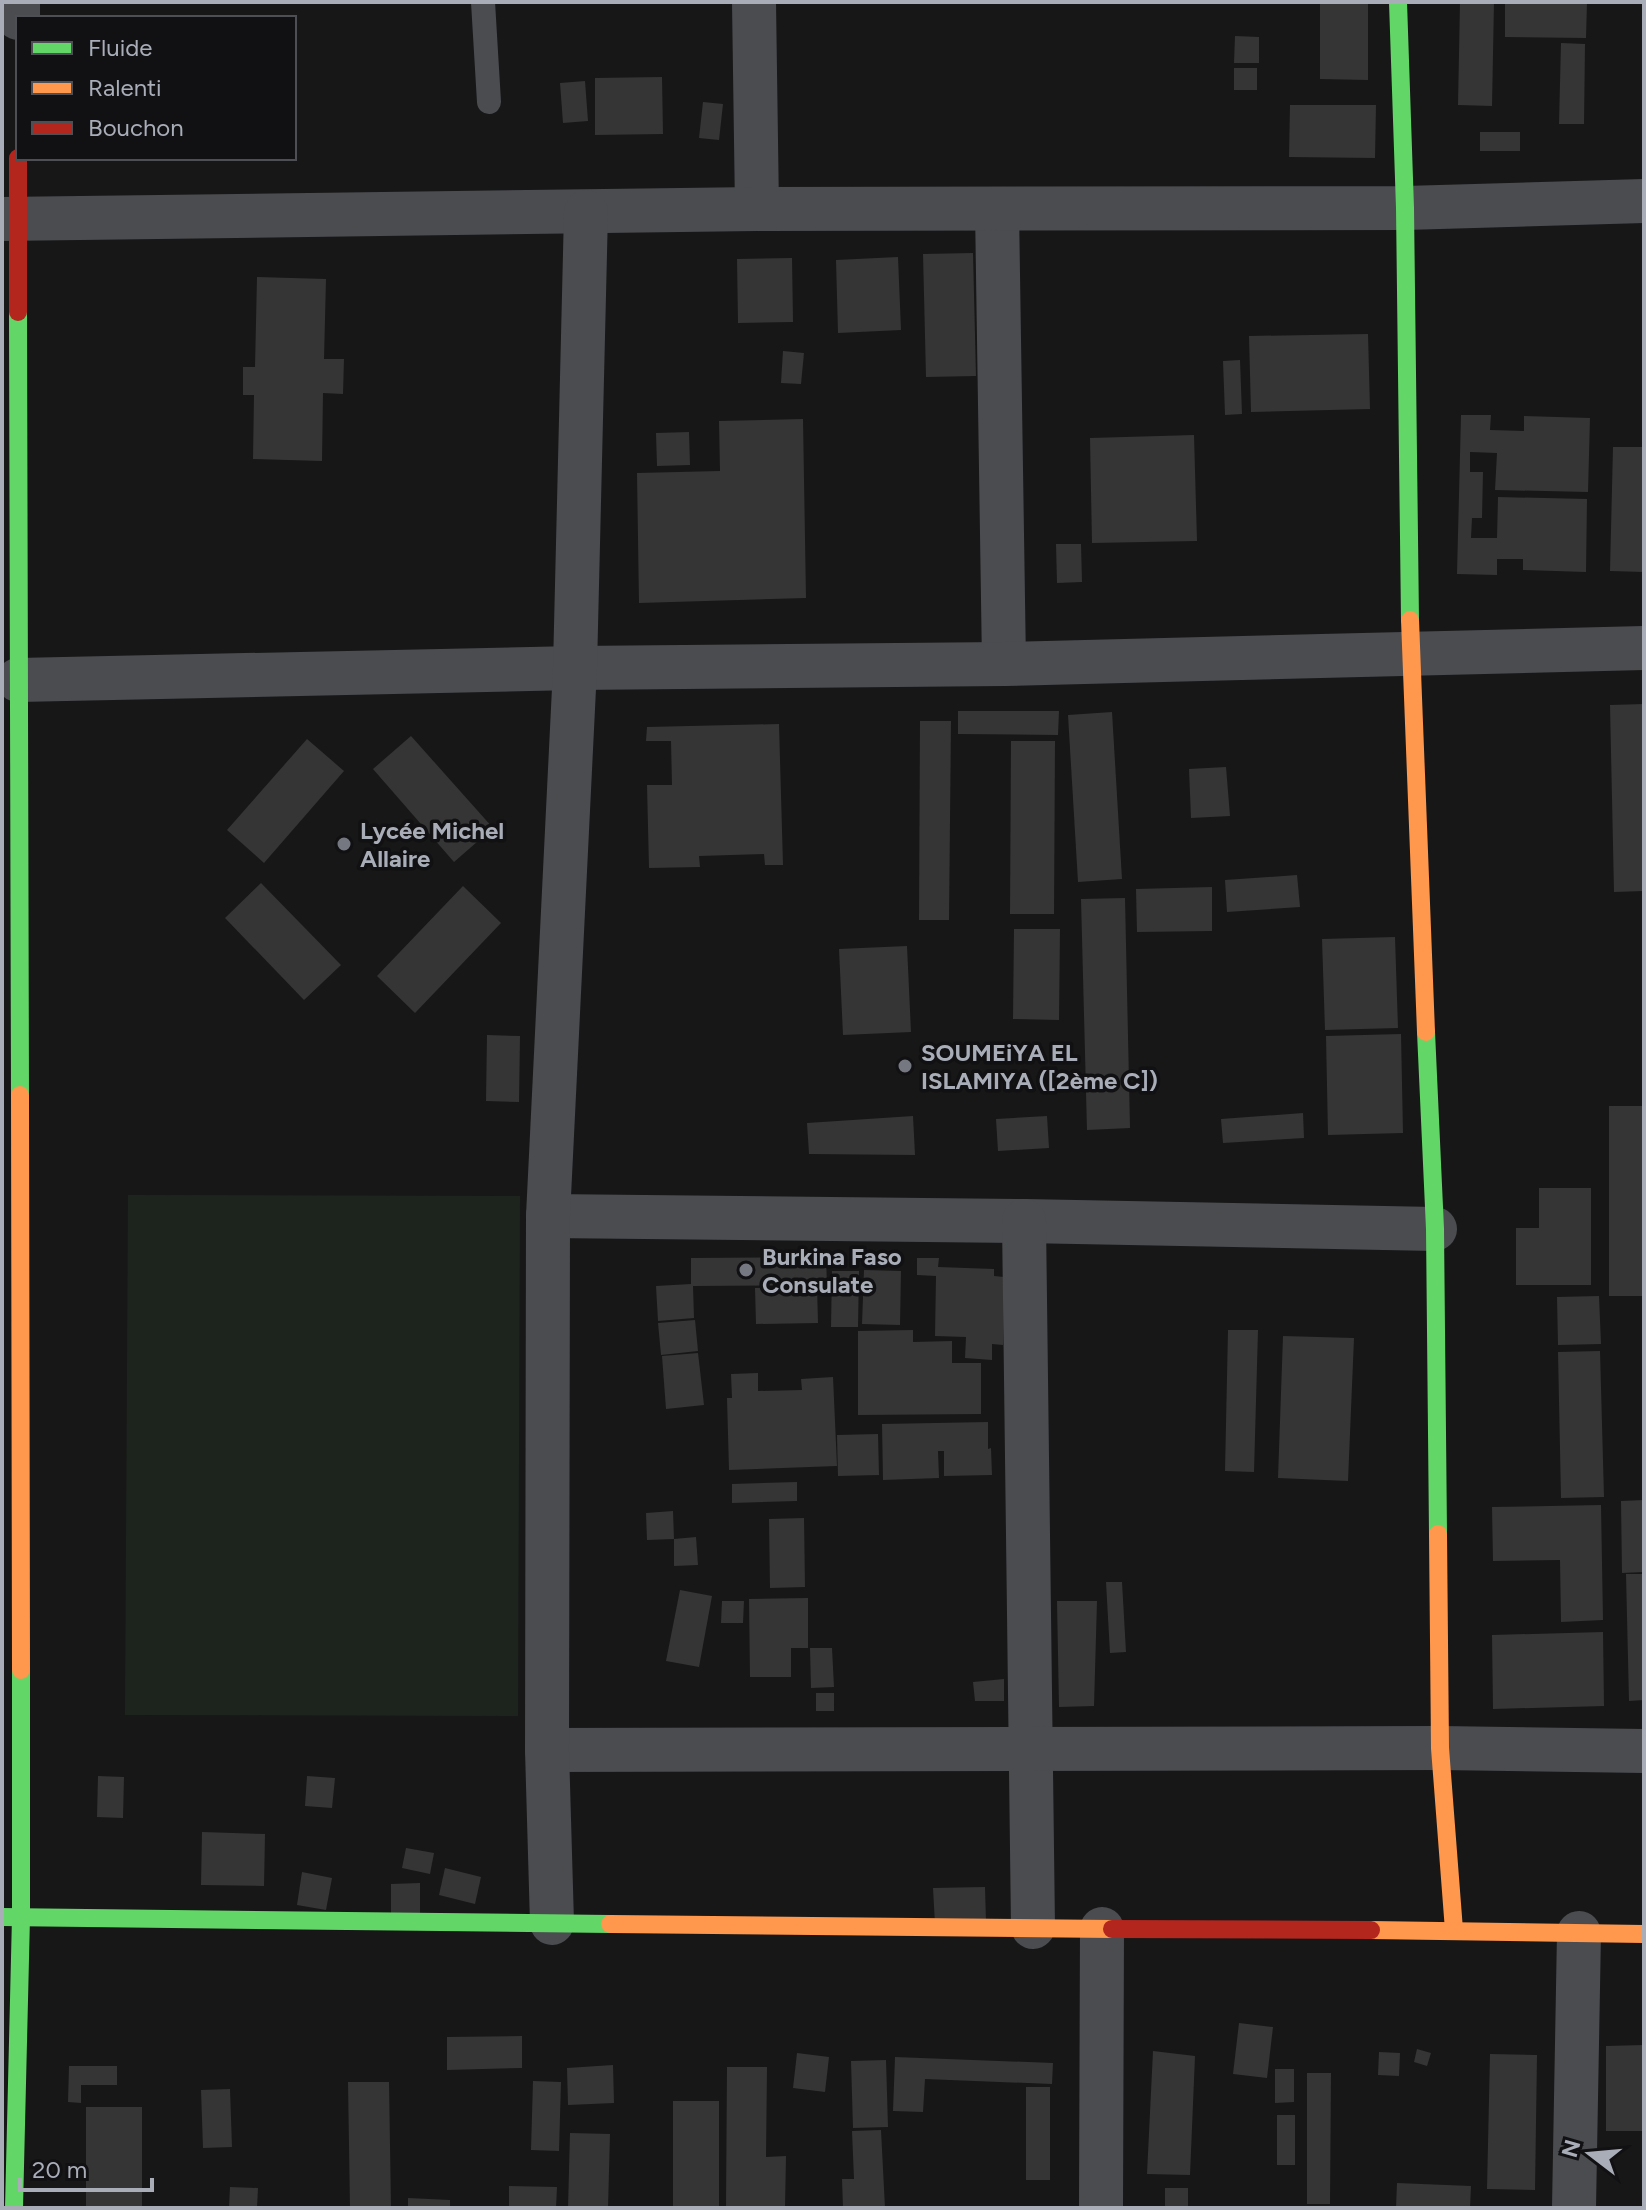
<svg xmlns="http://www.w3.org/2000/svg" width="1646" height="2210" font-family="Figtree,sans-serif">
<rect width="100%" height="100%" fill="#171717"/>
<path fill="#1d241e" d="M128 1195 520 1196 518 1716 125 1715Z"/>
<g fill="#353536">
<path d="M1320 2H1368V80L1320 79Z"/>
<path d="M1460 2H1494L1492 106 1458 105Z"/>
<path d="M1505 2H1587L1586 38 1505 37Z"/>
<path d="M1235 36 1259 37V63H1234Z"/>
<path d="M1561 43 1585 44 1584 124H1559Z"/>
<rect x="1234" y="68" width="23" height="22"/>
<path d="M662 77 663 134 595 135V78Z"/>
<path d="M585 81 588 121 563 123 560 83Z"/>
<path d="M703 102 723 104 719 140 699 138Z"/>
<path d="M1290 105H1376L1375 158 1289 157Z"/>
<rect x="1480" y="132" width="40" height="19"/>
<path d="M973 253 976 376 926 377 923 254Z"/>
<path d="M898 257 901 330 838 333 836 260Z"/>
<path d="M792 258 793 322 738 323 737 259Z"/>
<path d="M257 277 326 279 324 359H344L343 394 323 393 322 461 253 459 254 395H243V367H255Z"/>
<path d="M1368 334 1370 409 1251 412 1249 336Z"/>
<path d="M783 351 804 353 801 384 781 383Z"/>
<path d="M1240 360 1242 414 1225 415 1223 361Z"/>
<path d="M1461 415H1491L1490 430 1524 431V416L1590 418 1588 492 1495 490 1497 453 1470 452V472H1483L1482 518H1472L1471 538H1497L1498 497 1587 499 1586 572 1523 570V559H1497V575L1457 574Z"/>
<path d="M803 419 806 598 639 603 637 473 720 471 719 421Z"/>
<path d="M689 432 690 465 657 466 656 433Z"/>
<path d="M1194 435 1197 541 1092 543 1090 438Z"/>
<path d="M1613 447H1644V572L1610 571Z"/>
<path d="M1056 544H1081L1082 582 1057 583Z"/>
<path d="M1644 704V891L1614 892 1610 705Z"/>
<path d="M958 711H1059L1058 735 958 734Z"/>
<path d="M1112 712 1122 879 1078 882 1068 715Z"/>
<path d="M920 721H951L949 920H919Z"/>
<path d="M779 724 783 865H765L764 854 699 856 700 867 649 868 647 785H672L671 741H646L647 727Z"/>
<path d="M411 736 493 828 454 862 373 769Z"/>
<path d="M307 739 344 771 264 863 227 830Z"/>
<path d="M1011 741H1055L1054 914H1010Z"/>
<path d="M1226 767 1230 816 1191 818 1189 769Z"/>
<path d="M1297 875 1300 907 1227 912 1225 880Z"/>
<path d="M261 883 341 965 304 1000 225 918Z"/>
<path d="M463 886 501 923 415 1013 377 976Z"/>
<path d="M1212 887V931L1137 932 1136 889Z"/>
<path d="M1125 898 1130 1128 1087 1130 1081 899Z"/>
<path d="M1014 929H1060L1059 1020 1013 1019Z"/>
<path d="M1395 937 1398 1028 1325 1030 1322 939Z"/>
<path d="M907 946 911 1032 843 1035 839 949Z"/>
<path d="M1401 1034 1403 1133 1328 1135 1326 1036Z"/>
<path d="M487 1035 520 1036 519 1102 486 1101Z"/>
<rect x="1609" y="1106" width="35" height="190"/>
<path d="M1303 1113 1304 1138 1223 1143 1221 1119Z"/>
<path d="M913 1116 915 1155 809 1154 807 1123Z"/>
<path d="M1047 1116 1049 1148 998 1151 996 1119Z"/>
<path d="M1539 1188H1591V1285H1516V1228H1539Z"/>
<path d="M826 1257 827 1285 693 1286 694 1318 658 1321 656 1286 691 1284V1258Z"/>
<path d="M917 1258H939L938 1267 994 1269V1276L1004 1277 1003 1345 992 1344V1360L965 1358 966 1337 935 1336 936 1276 917 1275Z"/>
<path d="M864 1270 901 1271 900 1325 862 1324Z"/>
<path d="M832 1271H859L858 1327H831Z"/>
<path d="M817 1286 818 1323 756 1324 755 1288Z"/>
<path d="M1599 1296 1601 1344 1558 1345 1557 1297Z"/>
<path d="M695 1320 698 1351 661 1355 658 1323Z"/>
<path d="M913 1330V1342L952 1341V1363H981V1414L858 1415V1331Z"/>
<path d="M1228 1330H1258L1254 1472 1225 1471Z"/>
<path d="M1283 1336 1354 1338 1348 1481 1278 1478Z"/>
<path d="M1600 1351 1604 1497 1561 1498 1558 1352Z"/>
<path d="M698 1353 704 1405 666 1409 662 1356Z"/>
<path d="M758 1373V1391L802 1390 801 1379 833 1377 837 1466 729 1470 727 1398H732L731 1374Z"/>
<path d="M988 1422V1449L991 1448 992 1475 944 1476V1451H938L939 1478 883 1480 882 1424Z"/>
<path d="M878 1434 879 1475 838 1476 837 1435Z"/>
<path d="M797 1482V1501L732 1503V1484Z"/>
<path d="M1644 1500V1572L1622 1573 1621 1501Z"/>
<path d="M1601 1505 1603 1620 1561 1622 1560 1560 1493 1561 1492 1507Z"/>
<path d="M673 1511 674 1539 647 1540 646 1513Z"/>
<path d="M804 1518 805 1587 770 1588 769 1519Z"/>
<path d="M696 1537 698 1565 674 1566V1539Z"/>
<path d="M1626 1574H1644V1700L1629 1701Z"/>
<path d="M1106 1582H1122L1126 1652 1110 1653Z"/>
<path d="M680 1590 712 1596 699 1667 666 1661Z"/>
<path d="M808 1598V1648H791V1677H750L749 1599Z"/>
<path d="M722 1601H744L743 1623H721Z"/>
<path d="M1057 1601H1097L1094 1706 1059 1707Z"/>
<path d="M1603 1632 1604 1706 1493 1709 1492 1635Z"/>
<path d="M810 1648H832L834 1687 811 1688Z"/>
<path d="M1004 1679V1701H975L973 1682Z"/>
<rect x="816" y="1693" width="18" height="18"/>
<path d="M98 1776 124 1777 123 1818 97 1817Z"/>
<path d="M307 1776 335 1778 332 1808 305 1806Z"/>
<path d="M202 1832 265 1834 264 1886 201 1885Z"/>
<path d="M406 1848 434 1853 430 1874 402 1868Z"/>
<path d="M445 1868 481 1877 475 1904 439 1895Z"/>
<path d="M302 1872 332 1878 326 1910 297 1905Z"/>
<path d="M420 1883V1914L391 1915V1884Z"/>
<path d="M985 1887 986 1922 935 1924 933 1888Z"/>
<path d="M1239 2023 1273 2027 1267 2078 1233 2074Z"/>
<path d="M522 2036V2068L447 2070V2037Z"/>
<path d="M1644 2045V2131H1606V2046Z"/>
<path d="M1417 2049 1431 2053 1427 2066 1414 2062Z"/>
<path d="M1153 2051 1195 2056 1190 2175 1147 2174Z"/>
<path d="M1379 2052 1400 2053 1399 2076 1378 2075Z"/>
<path d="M797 2053 829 2057 825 2092 793 2088Z"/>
<path d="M1490 2054 1537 2055 1535 2190 1487 2189Z"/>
<path d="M895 2057 1053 2063 1052 2084 925 2079 923 2112 893 2111Z"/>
<path d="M886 2060 888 2127 853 2128 851 2061Z"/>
<path d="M613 2065 614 2103 568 2105 567 2068Z"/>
<path d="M69 2066H117V2085H81V2103L68 2102Z"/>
<path d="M727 2067H767L766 2157 786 2156 785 2208H726Z"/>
<path d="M1275 2069H1294V2102L1275 2103Z"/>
<path d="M1307 2073H1331L1330 2204H1307Z"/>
<path d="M533 2081 561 2082 559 2151 531 2150Z"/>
<path d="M348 2082H389L391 2208H350Z"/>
<rect x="1026" y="2087" width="24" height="93"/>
<path d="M230 2089 232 2147 203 2148 201 2090Z"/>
<rect x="673" y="2101" width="46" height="107"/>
<rect x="86" y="2107" width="56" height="101"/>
<rect x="1277" y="2115" width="18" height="50"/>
<path d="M881 2130 885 2208H843L842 2179H854L852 2131Z"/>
<path d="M570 2133 610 2134 608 2208H568Z"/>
<path d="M1397 2183 1471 2186 1470 2208H1396Z"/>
<path d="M509 2186 557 2187 556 2208H509Z"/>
<path d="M230 2187 258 2188 257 2208H229Z"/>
<rect x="1165" y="2188" width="23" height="20"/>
<path d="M408 2198 450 2200V2208H408Z"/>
</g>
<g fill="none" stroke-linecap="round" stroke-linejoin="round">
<path stroke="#4b4c50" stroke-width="24" d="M483 2 489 102"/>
<g stroke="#4b4c50" stroke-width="44">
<path d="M754 2 757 209"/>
<path d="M18 18V2"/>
<path d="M997 209 1004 664"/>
<path d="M2 219 757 209 1405 208 1644 201"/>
<path d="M18 680 575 668 1004 664 1644 648"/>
<path d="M548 1216 1024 1221 1435 1229"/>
<path d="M1024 1221 1033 1927"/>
<path d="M547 1750 1440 1748 1644 1751"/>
<path d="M552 1923 547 1750 548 1216 575 668 586 212"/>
<path d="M1101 2208 1102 1929"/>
<path d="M1574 2208 1579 1933"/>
</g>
<g stroke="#63d668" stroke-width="18">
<path d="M1398 2 1405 208 1410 620"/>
<path d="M18 312 20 1095"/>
<path d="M1426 1032 1435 1229 1438 1534"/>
<path d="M2 1917 610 1924"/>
<path d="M14 2208 21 1917V1670"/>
</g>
<g stroke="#ff974d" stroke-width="18">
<path d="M1410 620 1426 1032"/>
<path d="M20 1095 21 1670"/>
<path d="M1438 1534 1440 1748 1454 1930"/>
<path d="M610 1924 1112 1929"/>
<path d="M1371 1930 1644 1934"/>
</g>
<g stroke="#b3261e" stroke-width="18">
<path d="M18 158V312"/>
<path d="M1112 1929 1371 1930"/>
</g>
</g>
<g fill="#757880" stroke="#111113" stroke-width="3">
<circle cx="344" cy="844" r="8"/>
<circle cx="905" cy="1066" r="8"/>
<circle cx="746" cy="1270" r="8"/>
</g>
<g text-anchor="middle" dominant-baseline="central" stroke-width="7" stroke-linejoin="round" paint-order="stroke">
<g font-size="24" font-weight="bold" fill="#a8adb8" stroke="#111113" text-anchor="start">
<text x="360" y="830">Lycée Michel<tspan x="360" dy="28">Allaire</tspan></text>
<text x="921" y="1052">SOUMEiYA EL<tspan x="921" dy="28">ISLAMIYA ([2ème C])</tspan></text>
<text x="762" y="1256">Burkina Faso<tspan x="762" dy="28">Consulate</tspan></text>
</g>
</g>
<rect width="1646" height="2210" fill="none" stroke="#a8adb8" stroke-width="8"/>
<rect x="16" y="16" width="280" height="144" fill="#111113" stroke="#4d4f55" stroke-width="2"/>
<rect x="32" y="42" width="40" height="12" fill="#63d668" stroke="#4d4f55" stroke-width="2"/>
<text x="88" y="56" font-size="24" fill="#a8adb8">Fluide</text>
<rect x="32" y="82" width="40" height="12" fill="#ff974d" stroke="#4d4f55" stroke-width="2"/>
<text x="88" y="96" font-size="24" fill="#a8adb8">Ralenti</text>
<rect x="32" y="122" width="40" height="12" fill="#b3261e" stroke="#4d4f55" stroke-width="2"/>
<text x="88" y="136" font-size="24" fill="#a8adb8">Bouchon</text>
<g transform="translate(1590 2154) rotate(286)" stroke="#111113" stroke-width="6" paint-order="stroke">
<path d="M0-6L14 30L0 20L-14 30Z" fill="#a8adb8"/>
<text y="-12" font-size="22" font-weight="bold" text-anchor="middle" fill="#a8adb8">N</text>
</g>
<path d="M20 2178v12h132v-12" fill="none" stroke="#a8adb8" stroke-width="4"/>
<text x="32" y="2178" font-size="24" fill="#a8adb8" stroke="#111113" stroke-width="6" paint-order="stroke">20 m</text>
</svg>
